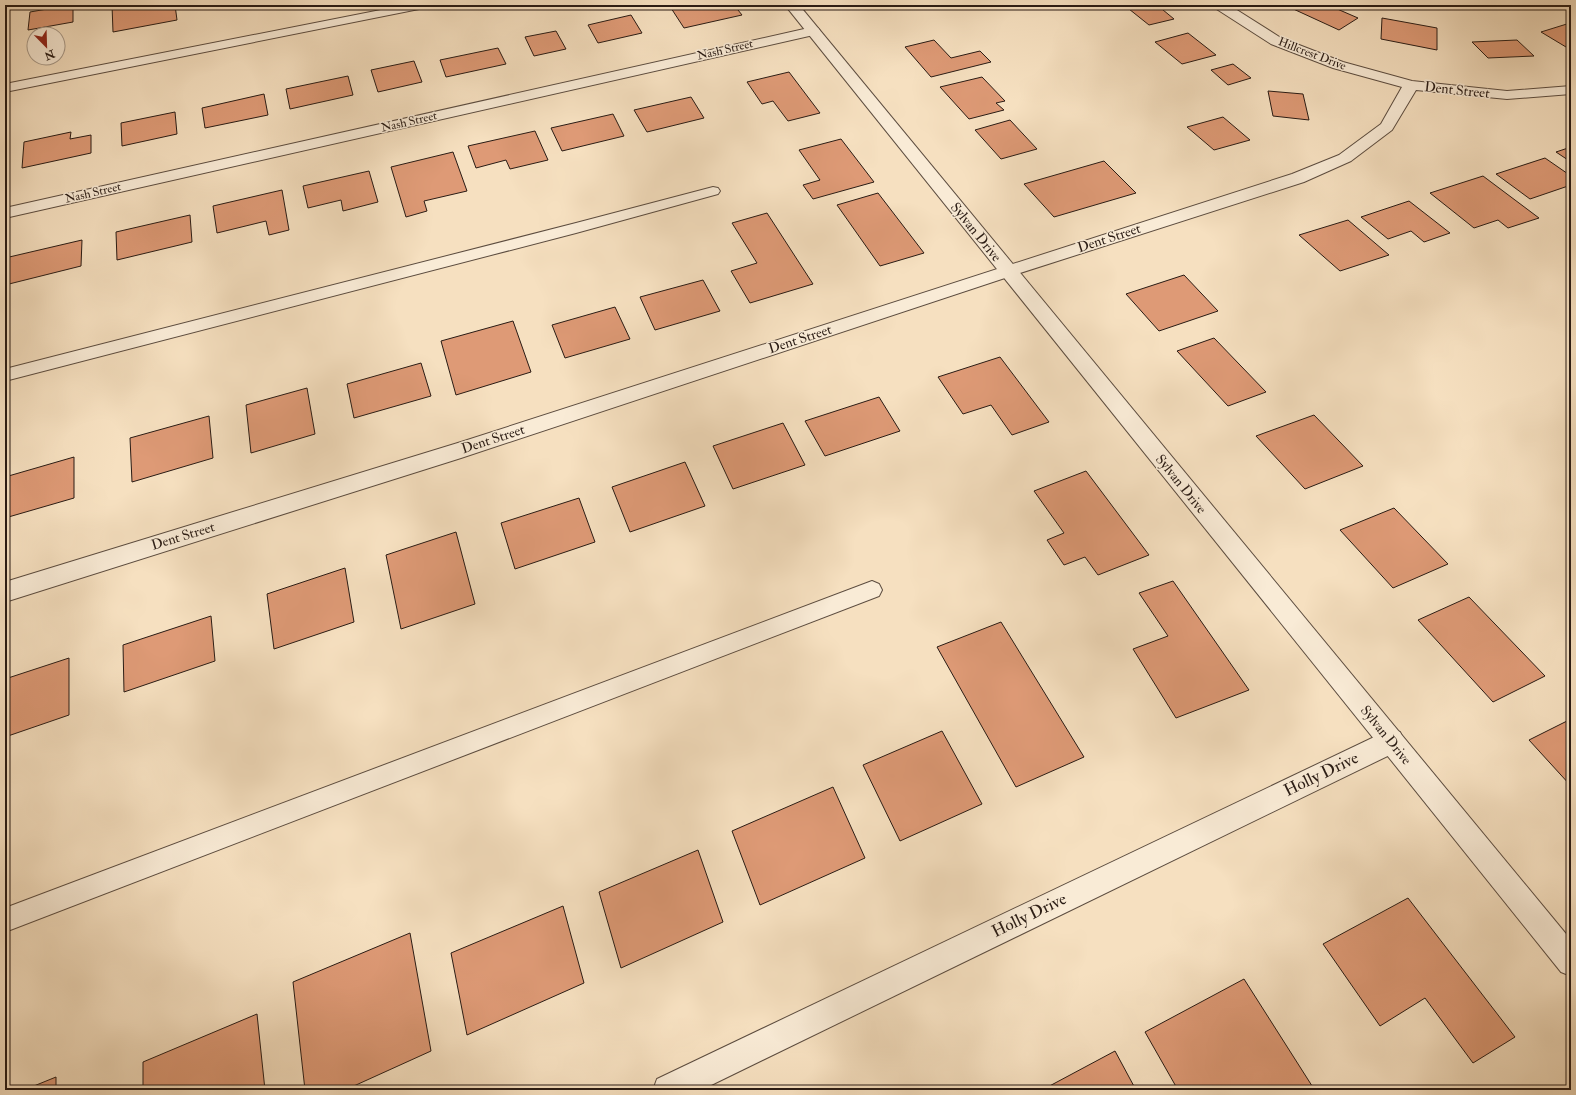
<svg xmlns="http://www.w3.org/2000/svg" width="1576" height="1095" font-family="'IM FELL Double Pica',serif">
<rect width="100%" height="100%" fill="#f6e0c0"/>
<filter id="stains"><feTurbulence type="fractalNoise" baseFrequency=".005" numOctaves="4"/><feColorMatrix values="0 0 0 0 .2 0 0 0 0 .09 0 0 0 0 .02 0 0 0 .5 -.17"/></filter>
<radialGradient id="worn" r=".72"><stop offset=".6" stop-color="#630" stop-opacity="0"/><stop offset="1" stop-color="#630" stop-opacity=".3"/></radialGradient>
<g fill="#de9a76" stroke="#291b14">
<path d="M70 5H73V22L28 30 30 12Z"/>
<path d="M112 5H175L177 20 113 32Z"/>
<path d="M687 5H734L742 15 684 28 671 8Z"/>
<path d="M1124 5H1157L1174 19 1149 25Z"/>
<path d="M1293 5H1328L1358 18 1339 30 1289 7Z"/>
<path d="M631 15 642 33 598 43 588 25Z"/>
<path d="M1382 18 1437 28V50L1381 39Z"/>
<path d="M1570 23 1571 50 1541 32Z"/>
<path d="M556 31 566 49 534 56 525 37Z"/>
<path d="M1188 33 1216 55 1182 64 1155 42Z"/>
<path d="M934 40 951 58 980 51 991 62 931 77 905 47Z"/>
<path d="M1517 40 1534 56 1488 58 1472 42Z"/>
<path d="M498 48 506 64 446 77 440 60Z"/>
<path d="M414 61 422 82 378 92 371 70Z"/>
<path d="M1233 64 1251 78 1228 85 1211 70Z"/>
<path d="M789 72 820 113 788 121 773 101 762 104 747 82Z"/>
<path d="M348 76 353 95 290 109 286 89Z"/>
<path d="M982 77 1005 101 996 103 1004 110 969 119 940 87Z"/>
<path d="M1268 91 1303 94 1309 120 1273 116Z"/>
<path d="M264 94 268 115 205 128 202 108Z"/>
<path d="M691 97 704 118 647 132 634 110Z"/>
<path d="M175 112 177 134 122 146 121 123Z"/>
<path d="M613 114 624 136 562 151 551 128Z"/>
<path d="M1223 117 1250 140 1214 150 1187 127Z"/>
<path d="M1010 120 1037 149 1001 159 975 130Z"/>
<path d="M535 131 548 160 510 169 506 160 476 168 468 146Z"/>
<path d="M71 132 70 139 91 135V153L22 168 24 142Z"/>
<path d="M841 139 874 182 813 199 803 185 820 180 799 150Z"/>
<path d="M1571 147V162L1556 152Z"/>
<path d="M453 152 467 191 424 201 427 211 406 217 391 167Z"/>
<path d="M1545 158 1571 176V185L1530 199 1496 174Z"/>
<path d="M1104 161 1136 193 1054 217 1024 184Z"/>
<path d="M369 171 378 202 343 211 341 200 308 208 303 186Z"/>
<path d="M1483 176 1539 218 1508 228 1498 220 1474 228 1430 193Z"/>
<path d="M282 190 289 230 269 235 266 221 217 233 213 206Z"/>
<path d="M878 193 924 253 880 266 837 205Z"/>
<path d="M1409 201 1450 233 1424 242 1411 231 1388 239 1361 217Z"/>
<path d="M767 213 813 284 750 303 731 271 757 263 732 223Z"/>
<path d="M190 215 192 242 117 260 116 232Z"/>
<path d="M1348 220 1389 255 1340 271 1299 235Z"/>
<path d="M82 240 81 266 5 285V258Z"/>
<path d="M1184 275 1218 311 1159 331 1126 294Z"/>
<path d="M703 280 720 311 655 330 640 297Z"/>
<path d="M615 307 630 339 565 358 552 325Z"/>
<path d="M513 321 531 372 456 395 441 341Z"/>
<path d="M1214 338 1266 392 1228 406 1177 351Z"/>
<path d="M1000 357 1049 422 1012 435 991 405 963 414 938 377Z"/>
<path d="M421 363 431 396 354 418 347 384Z"/>
<path d="M307 388 315 434 251 453 246 405Z"/>
<path d="M879 397 900 431 825 456 805 421Z"/>
<path d="M1314 415 1363 466 1305 489 1256 436Z"/>
<path d="M209 416 213 458 132 482 130 438Z"/>
<path d="M783 423 805 465 733 489 713 446Z"/>
<path d="M74 457V498L5 518V477Z"/>
<path d="M685 462 705 506 630 532 612 487Z"/>
<path d="M1086 471 1149 555 1098 575 1085 557 1064 565 1047 540 1064 533 1034 491Z"/>
<path d="M579 498 595 542 515 569 501 523Z"/>
<path d="M1394 508 1448 564 1393 588 1340 530Z"/>
<path d="M456 532 475 604 401 629 386 555Z"/>
<path d="M345 568 354 622 274 649 267 594Z"/>
<path d="M1173 581 1249 690 1176 718 1133 649 1168 636 1139 593Z"/>
<path d="M1469 597 1545 676 1493 702 1418 620Z"/>
<path d="M211 616 215 661 124 692 123 645Z"/>
<path d="M1001 622 1084 757 1016 787 937 647Z"/>
<path d="M69 658V715L5 737V679Z"/>
<path d="M1571 719V786L1529 740Z"/>
<path d="M942 731 982 804 900 841 863 765Z"/>
<path d="M833 787 865 858 760 905 732 831Z"/>
<path d="M698 850 723 922 621 968 599 892Z"/>
<path d="M1408 898 1515 1037 1473 1063 1425 998 1380 1026 1323 944Z"/>
<path d="M563 906 584 983 467 1035 451 953Z"/>
<path d="M410 933 431 1051 345 1090H305L293 982Z"/>
<path d="M1244 979 1314 1089 1178 1090 1145 1032Z"/>
<path d="M257 1014 265 1090H143V1062Z"/>
<path d="M1115 1051 1136 1090H1042Z"/>
<path d="M56 1077V1090H24Z"/>
</g>
<g fill="none" stroke-linecap="round" stroke-linejoin="round">
<defs>
<g id="service">
<path d="M406 5H430L428 7 424 8 5 92V84Z"/>
<path d="M713 187 718 188 720 191 718 194 576 233 5 381V369L576 223Z"/>
<path d="M872 581 879 584 882 590 879 596 5 932V908Z"/>
</g>
<g id="minor">
<path d="M1213 5H1229L1281 38 1343 62 1412 81 1507 91 1571 86V94L1507 99 1416 90 1392 130 1351 161 1304 182 1014 275 461 458 5 602V582L461 442 1292 174 1339 155 1381 124 1402 87 1333 68 1271 44 1215 8Z"/>
<path d="M813 27 818 28 820 31 818 34 5 218V208Z"/>
<path d="M1391 729 1400 732 1404 741 1400 750 701 1090H653L657 1079Z"/>
</g>
<path id="tertiary" d="M785 5H799L1571 940V976L1561 972Z"/>
</defs>
<use href="#service" stroke="#5c4c3f" stroke-width="2"/>
<use href="#minor" stroke="#5c4c3f" stroke-width="2"/>
<use href="#tertiary" stroke="#5c4c3f" stroke-width="2"/>
<use href="#service" fill="#f9ebd6" fill-rule="evenodd"/>
<use href="#minor" fill="#f9ebd6" fill-rule="evenodd"/>
<use href="#tertiary" fill="#f9ebd6" fill-rule="evenodd"/>
</g>
<g text-anchor="middle" dominant-baseline="central" stroke-width="3" stroke-linejoin="round" paint-order="stroke">
<g font-size="12" fill="#291b14" stroke="#f9ebd6">
<text transform="translate(725 50) rotate(-13)">Nash Street</text>
<text transform="translate(1312 54) rotate(21)">Hillcrest Drive</text>
<text transform="translate(409 122) rotate(-13)">Nash Street</text>
<text transform="translate(93 193) rotate(-13)">Nash Street</text>
</g>
<g font-size="14" fill="#291b14" stroke="#f9ebd6">
<text transform="translate(1457 90) rotate(6)">Dent Street</text>
<text transform="translate(976 232) rotate(51)">Sylvan Drive</text>
<text transform="translate(1109 238) rotate(-18)">Dent Street</text>
<text transform="translate(800 339) rotate(-18)">Dent Street</text>
<text transform="translate(493 439) rotate(-18)">Dent Street</text>
<text transform="translate(1181 484) rotate(51)">Sylvan Drive</text>
<text transform="translate(183 536) rotate(-17)">Dent Street</text>
<text transform="translate(1386 735) rotate(51)">Sylvan Drive</text>
</g>
<g font-size="17" fill="#291b14" stroke="#f9ebd6">
<text transform="translate(1321 774) rotate(-26)">Holly Drive</text>
<text transform="translate(1029 915) rotate(-26)">Holly Drive</text>
</g>
</g>
<rect width="1576" height="1095" fill="none" stroke="#f6e0c0" stroke-width="20"/>
<rect x="6" y="6" width="1564" height="1083" fill="none" stroke="#291b14" stroke-width="2"/>
<rect x="10" y="10" width="1556" height="1075" fill="none" stroke="#291b14"/>
<g transform="translate(46 46) rotate(157)"><circle r="19" fill="#f9ebd6" stroke="#a69888"/>
<path d="M0-3L7 15L0 10L-7 15Z" fill="#8f2418"/>
<text y="-6" font-size="11" font-weight="bold" text-anchor="middle" fill="#291b14">N</text>
</g>
<rect width="100%" height="100%" filter="url(#stains)"/>
<rect width="100%" height="100%" fill="url(#worn)"/>
</svg>
